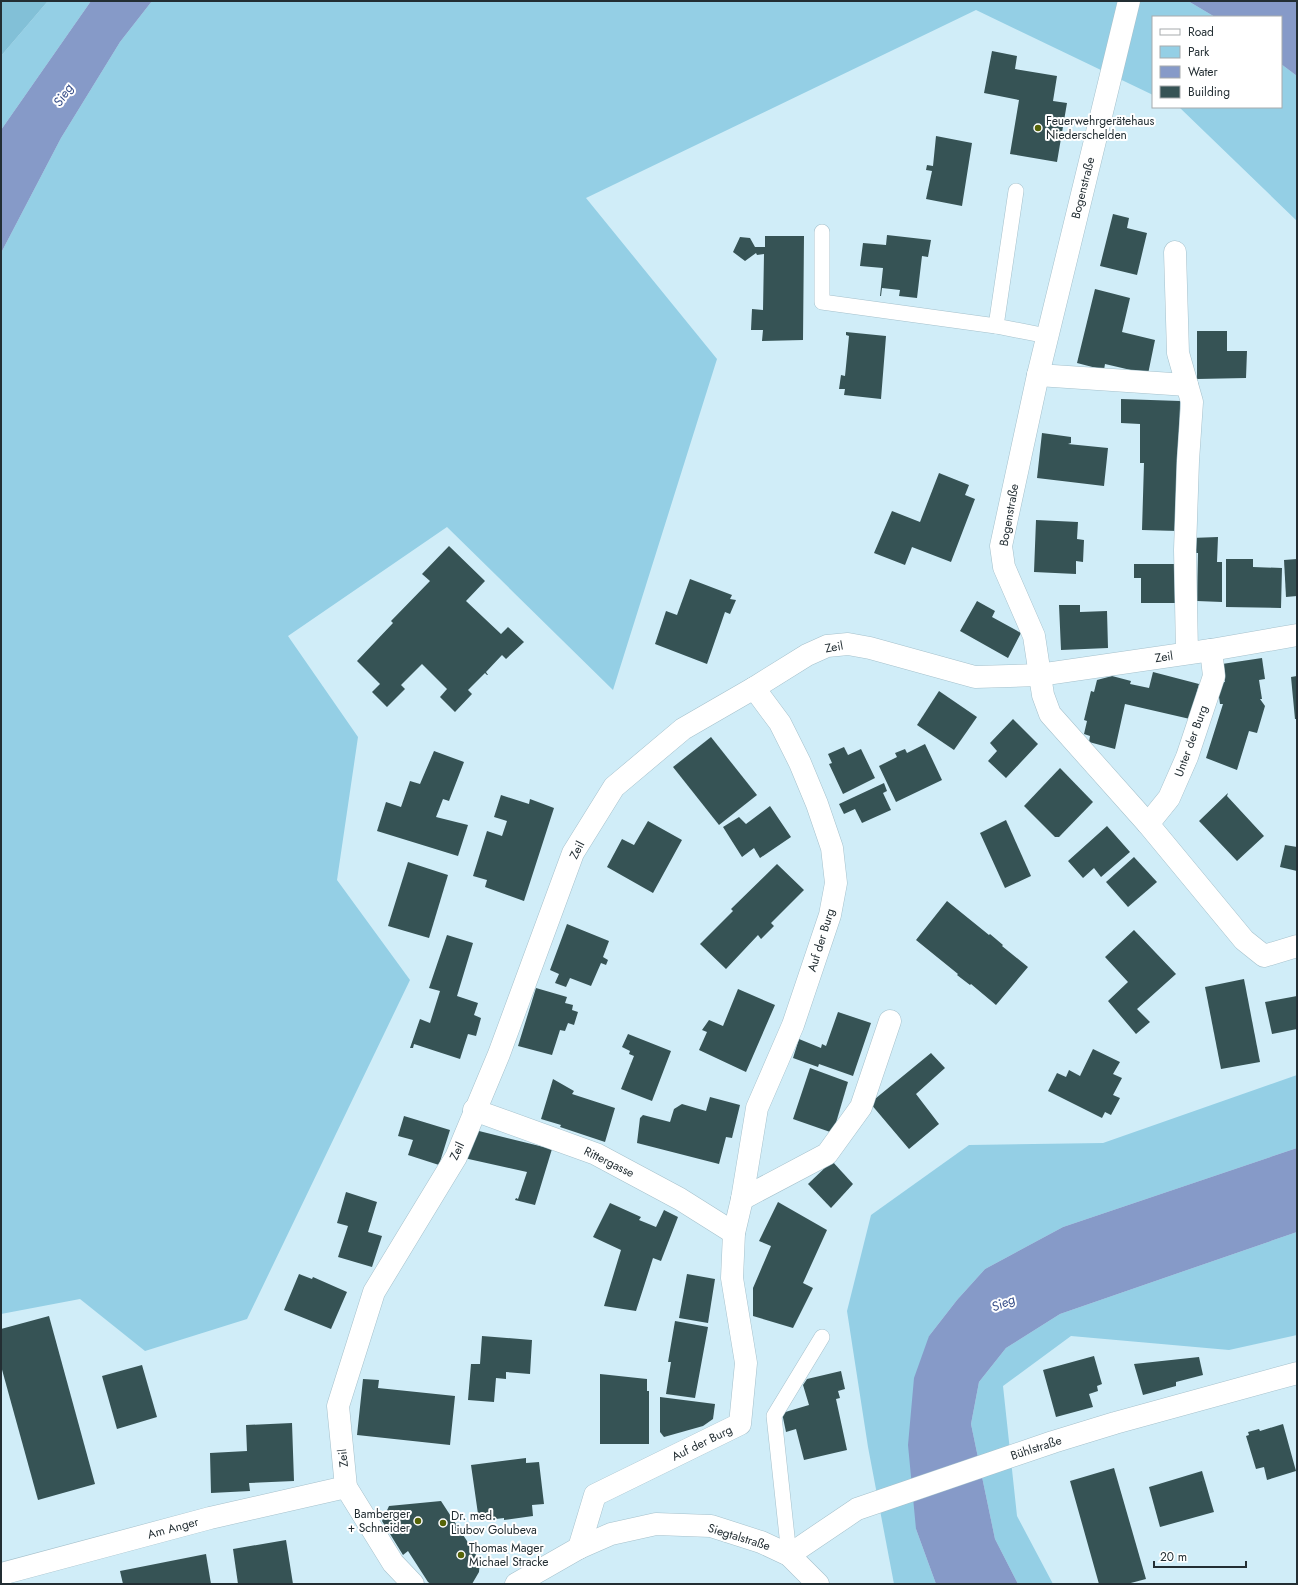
<svg xmlns="http://www.w3.org/2000/svg" width="1298" height="1585" font-family="Jost,sans-serif">
<rect width="100%" height="100%" fill="#d0edf8"/>
<g fill="#94cfe5">
<path d="M48 1H91L1 130V56Z"/>
<path d="M152 1H1188L1215 17H1153V95L976 10 586 198 717 359 613 690 447 527 288 636 358 737 337 880 410 980 247 1319 145 1351 80 1299 1 1314V253L61 138 120 42Z"/>
<path d="M1281 64 1297 76V221L1179 107H1281Z"/>
<path d="M1297 1075V1148L1063 1227 985 1269 957 1300 929 1336 916 1529 936 1584H894L868 1447 847 1311 871 1215 969 1145 1103 1143Z"/>
<path d="M1297 1232V1335L1229 1350 1071 1336 1003 1386 1017 1516 1053 1584H1018L995 1539 971 1424 979 1382 1006 1348 1060 1314Z"/>
</g>
<path fill="#82c0d7" d="M1 1H48L1 56Z"/>
<g fill="#869ac8">
<path d="M91 1H152L120 42 61 138 1 253V130Z"/>
<path d="M1188 1H1295L1297 3V76L1281 64V17H1215Z"/>
<path d="M1297 1148V1232L1060 1314 1006 1348 979 1382 971 1424 995 1539 1018 1584H936L916 1529 908 1445 914 1378 929 1336 957 1300 985 1269 1063 1227Z"/>
</g>
<g fill="#365355">
<path d="M992 51 1017 56 1015 69 1057 76 1053 101 1067 103 1057 162 1010 154 1019 100 984 93Z"/>
<path d="M936 136 972 143 962 206 926 199 932 171 926 170 927 165 933 166Z"/>
<path d="M1113 214 1129 218 1127 228 1147 233 1137 275 1100 266Z"/>
<path d="M887 235 931 240 928 257 922 256 917 298 899 296 900 290 882 288 881 296H880L883 268 860 266 863 243 886 245Z"/>
<path d="M765 236H804L803 340 762 341 763 330H751L752 309 763 310 764 254 757 255 756 253 745 261 733 252 740 237 750 238 755 247H765Z"/>
<path d="M1095 289 1130 298 1122 332 1155 340 1148 374 1105 364 1104 370 1077 363Z"/>
<path d="M1197 331H1227V351H1247L1246 378 1197 379Z"/>
<path d="M846 332 886 336 881 399 844 395 845 389H839L841 375 845 376 849 336 846 335Z"/>
<path d="M1121 399 1180 401 1178 531 1142 530 1144 463H1140V424L1121 423Z"/>
<path d="M1042 433 1071 437V443L1068 444 1108 448 1104 486 1037 478Z"/>
<path d="M939 473 969 485 965 495 975 499 951 562 912 547 905 565 874 553 892 511 920 522Z"/>
<path d="M1036 520 1078 522 1077 539 1084 540 1083 562 1076 561V574L1034 572Z"/>
<path d="M1218 537 1217 562H1222V602L1197 601 1198 553H1191V538Z"/>
<path d="M449 546 485 581 466 601 501 634 508 627 524 642 506 659 502 655 486 672 488 675H487L485 673 468 690 472 694 455 712 440 697 447 689 422 664 401 685 405 689 387 707 372 692 380 684 357 661 393 623 391 621 430 581 422 574Z"/>
<path d="M1226 559H1253V567L1282 568 1281 608 1226 607Z"/>
<path d="M1297 559V596L1286 597 1284 560Z"/>
<path d="M1134 564H1180V603H1141V578H1134Z"/>
<path d="M690 579 732 595 730 599 736 600 730 614 725 612 707 664 655 644 666 611 677 615Z"/>
<path d="M977 601 995 611 992 617 1021 633 1008 658 960 631Z"/>
<path d="M1059 605H1080V612L1107 611 1108 648 1061 650Z"/>
<path d="M1262 658 1265 679 1259 680 1262 699H1260L1265 706 1257 733 1249 731 1237 770 1206 758 1223 704H1220L1217 683 1225 682 1222 664Z"/>
<path d="M1153 672 1199 684 1190 719 1125 704 1115 749 1089 742 1090 736 1084 734 1087 721 1084 720 1091 691 1094 692 1097 680 1112 676 1131 681 1130 684 1149 688Z"/>
<path d="M1297 676V719H1295L1291 677Z"/>
<path d="M939 691 977 717 954 750 917 725Z"/>
<path d="M1013 719 1038 744 1006 778 988 761 997 751 990 743Z"/>
<path d="M711 737 757 795 719 825 673 767Z"/>
<path d="M925 744 942 780 896 802 879 766 897 757 895 753 905 749 907 753Z"/>
<path d="M844 747 848 755 861 749 875 778 843 794 829 764 832 763 828 754Z"/>
<path d="M434 751 464 762 449 801 443 799 436 817 468 825 458 856 377 831 386 802 401 807 410 781 420 784Z"/>
<path d="M1060 768 1093 802 1059 837H1055L1024 806Z"/>
<path d="M884 783 887 791 883 793 891 810 862 823 855 809 844 814 839 804Z"/>
<path d="M1228 793 1227 796 1264 836 1237 861 1199 821Z"/>
<path d="M501 795 529 804 530 799 554 808 524 901 485 887 487 880 473 876 487 831 502 836 507 821 494 817Z"/>
<path d="M770 806 791 837 760 858 754 848 742 857 723 827 739 817 746 824Z"/>
<path d="M1006 820 1031 876 1005 888 980 833Z"/>
<path d="M648 821 682 840 653 893 607 867 622 839 634 845Z"/>
<path d="M1107 826 1130 852 1101 877 1094 868 1083 878 1068 861Z"/>
<path d="M1285 845 1297 847V871L1280 867Z"/>
<path d="M1134 857 1157 882 1128 907 1106 882Z"/>
<path d="M408 862 448 875 429 938 388 926Z"/>
<path d="M777 864 804 890 771 923 774 926 761 939 758 935 726 969 700 944 733 911 731 909Z"/>
<path d="M947 901 989 935 990 934 1003 945 1002 946 1028 967 996 1005 971 984 970 985 957 975 958 974 916 940Z"/>
<path d="M567 924 609 941 603 957 608 960 606 965 601 963 591 986 570 978 566 987 555 983 559 974 550 970Z"/>
<path d="M1134 930 1176 974 1137 1009 1150 1022 1136 1034 1108 1001 1128 982 1105 957Z"/>
<path d="M447 935 473 943 457 996 478 1003 474 1015 481 1018 476 1036 468 1034 460 1059 414 1044 413 1048H410L420 1019 430 1023 440 991 429 988Z"/>
<path d="M1244 979 1260 1062 1221 1069 1205 987Z"/>
<path d="M536 988 567 997 565 1003 573 1005 572 1010 578 1012 574 1025 568 1023 565 1031 560 1030 552 1055 518 1046Z"/>
<path d="M738 989 775 1005 746 1072 699 1050 707 1032 702 1030 709 1020 723 1026Z"/>
<path d="M1297 996V1029L1272 1034 1265 1002Z"/>
<path d="M838 1012 871 1023 853 1076 819 1064 818 1067 793 1058 799 1039 821 1048 822 1044 826 1046Z"/>
<path d="M628 1034 671 1051 652 1101 621 1089 634 1056 629 1054 630 1051 622 1047Z"/>
<path d="M1093 1049 1120 1062 1113 1074 1122 1078 1113 1095 1120 1098 1111 1115 1105 1112 1102 1118 1048 1091 1057 1073 1066 1077 1069 1070 1080 1076Z"/>
<path d="M931 1053 945 1068 916 1094 939 1124 909 1149 870 1103Z"/>
<path d="M810 1068 848 1082 833 1133 793 1119Z"/>
<path d="M553 1079 574 1091 572 1094 615 1108 605 1142 560 1127 561 1125 541 1119Z"/>
<path d="M710 1097 740 1105 732 1138 726 1137 719 1164 637 1143 640 1118 643 1115 670 1122 674 1109 682 1104 706 1111Z"/>
<path d="M404 1116 450 1130 439 1165 408 1155 413 1140 398 1136Z"/>
<path d="M471 1129 552 1149 535 1205 515 1200 516 1198 518 1199 527 1172 464 1158Z"/>
<path d="M832 1161 853 1184 831 1208 808 1184Z"/>
<path d="M346 1192 377 1202 368 1232 382 1236 372 1267 338 1257 348 1226 337 1223Z"/>
<path d="M778 1202 827 1230 803 1283 813 1288 793 1328 753 1316V1288L771 1246 759 1241Z"/>
<path d="M610 1203 641 1217 639 1220 656 1227 664 1210 678 1217 661 1261 653 1258 636 1311 604 1306 621 1250 593 1237Z"/>
<path d="M299 1274 312 1279 313 1277 347 1292 331 1329 284 1310Z"/>
<path d="M687 1274 715 1279 708 1323 679 1318Z"/>
<path d="M49 1316 95 1484 38 1500 1 1366V1329Z"/>
<path d="M675 1321 708 1327 695 1398 666 1394 671 1362H668Z"/>
<path d="M482 1336 532 1340 530 1374 506 1372V1379L496 1378 494 1402 468 1400 471 1364H480Z"/>
<path d="M1094 1356 1102 1384 1097 1386 1098 1391 1089 1394 1093 1407 1056 1417 1043 1370Z"/>
<path d="M1199 1357 1203 1375 1176 1382V1386L1143 1395 1134 1364Z"/>
<path d="M142 1365 157 1417 117 1429 102 1376Z"/>
<path d="M841 1371 845 1389 838 1391 840 1398 836 1399 847 1450 804 1460 796 1429 786 1432 782 1413 809 1405 803 1385 807 1379Z"/>
<path d="M600 1374 647 1379V1391H649V1444H600Z"/>
<path d="M363 1379 379 1380 378 1388 455 1396 450 1445 357 1435Z"/>
<path d="M660 1397 715 1404 713 1419 703 1426 664 1437 660 1432Z"/>
<path d="M292 1423 294 1481 249 1483 250 1491 211 1493 210 1453 247 1451 246 1425Z"/>
<path d="M1283 1424 1296 1471 1267 1480 1264 1467 1256 1469 1246 1436 1249 1435 1248 1432 1259 1429 1260 1431Z"/>
<path d="M526 1458V1463L539 1462 544 1504 532 1505 533 1516 504 1520V1518L479 1521 471 1465Z"/>
<path d="M1114 1468 1146 1579 1127 1584H1099L1070 1481Z"/>
<path d="M1202 1471 1214 1512 1160 1527 1149 1487Z"/>
<path d="M441 1501 480 1561 479 1572 472 1584H431L428 1582 408 1551 403 1555 382 1521 389 1506Z"/>
<path d="M286 1540 293 1584H238L233 1549Z"/>
<path d="M206 1554 211 1584H123L120 1571Z"/>
</g>
<g fill="none" stroke-linecap="round" stroke-linejoin="round">
<defs>
<g id="service">
<path d="M1016 191 996 326 1047 336"/>
<path d="M822 232V302L996 326"/>
<path d="M789 1555 774 1416 822 1337"/>
</g>
<g id="minor">
<path d="M1129 1 1038 375 1001 546 1004 567 1034 636 1043 695 1050 714 1148 824 1244 940 1264 956 1297 946"/>
<path d="M1175 252 1178 353 1192 402 1188 461 1185 550 1187 653"/>
<path d="M1038 375 1187 385"/>
<path d="M1148 824 1169 798 1187 757 1214 676 1211 650"/>
<path d="M474 1110 596 1154 680 1199 734 1233"/>
<path d="M742 1199 827 1154 861 1107 890 1021"/>
<path d="M579 1548 595 1495 740 1424 746 1363 732 1278 734 1233 742 1199 757 1108 793 1025 830 915 836 883 832 848 817 804 800 763 780 723 754 688"/>
<path d="M1 1574 210 1518 346 1487"/>
<path d="M413 1584 393 1563 346 1487 338 1406 374 1292 456 1157 499 1054 573 853 614 787 683 729 754 688 807 655 827 646 848 644 870 648 975 677 1039 675 1211 650 1297 635"/>
</g>
<g id="tertiary">
<path d="M789 1555 857 1509 1053 1442 1115 1423 1297 1373"/>
<path d="M516 1584 579 1548 611 1534 656 1524 711 1526 761 1542 789 1555 818 1584"/>
</g>
</defs>
<use href="#service" stroke="#a5c1cc" stroke-width="16"/>
<use href="#minor" stroke="#a5c1cc" stroke-width="23"/>
<use href="#tertiary" stroke="#a5c1cc" stroke-width="23"/>
<use href="#service" stroke="#fff" stroke-width="15"/>
<use href="#minor" stroke="#fff" stroke-width="22"/>
<use href="#tertiary" stroke="#fff" stroke-width="22"/>
</g>
<g fill="#576408" stroke="#fff" stroke-width="1.5">
<circle cx="1038" cy="128" r="4"/>
<circle cx="418" cy="1521" r="4"/>
<circle cx="443" cy="1523" r="4"/>
<circle cx="461" cy="1555" r="4"/>
</g>
<g text-anchor="middle" dominant-baseline="central" stroke-width="4" stroke-linejoin="round" paint-order="stroke">
<g font-size="12" fill="#232e33" stroke="#fff" text-anchor="start">
<text x="1046" y="121">Feuerwehrgerätehaus<tspan x="1046" dy="14">Niederschelden</tspan></text>
<text x="410" y="1514" text-anchor="end">Bamberger<tspan x="410" dy="14">+ Schneider</tspan></text>
<text x="451" y="1516">Dr. med.<tspan x="451" dy="14">Liubov Golubeva</tspan></text>
<text x="469" y="1548">Thomas Mager<tspan x="469" dy="14">Michael Stracke</tspan></text>
</g>
<g font-size="12" fill="#232e33" stroke="#fff">
<text transform="translate(1083 188) rotate(-76)">Bogenstraße</text>
<text transform="translate(1009 515) rotate(-80)">Bogenstraße</text>
<text transform="translate(834 647) rotate(-10)">Zeil</text>
<text transform="translate(1164 657) rotate(-8)">Zeil</text>
<text transform="translate(1191 741) rotate(-70)">Unter der Burg</text>
<text transform="translate(577 850) rotate(-63)">Zeil</text>
<text transform="translate(821 940) rotate(-73)">Auf der Burg</text>
<text transform="translate(457 1151) rotate(-65)">Zeil</text>
<text transform="translate(609 1162) rotate(26)">Rittergasse</text>
<text transform="translate(702 1443) rotate(-26)">Auf der Burg</text>
<text transform="translate(1036 1448) rotate(-18)">Bühlstraße</text>
<text transform="translate(343 1458) rotate(-96)">Zeil</text>
<text transform="translate(173 1528) rotate(-15)">Am Anger</text>
<text transform="translate(739 1537) rotate(17)">Siegtalstraße</text>
</g>
<g font-size="13" font-style="italic" fill="#354d88" stroke="#fff">
<text transform="translate(63 95) rotate(-56)">Sieg</text>
<text transform="translate(1003 1303) rotate(-23)">Sieg</text>
</g>
</g>
<rect width="1298" height="1585" fill="none" stroke="#232e33" stroke-width="4"/>
<rect x="1152" y="16" width="130" height="92" fill="#ffffff" stroke="#a7abad"/>
<rect x="1160" y="29" width="20" height="6" fill="#ffffff" stroke="#a7abad"/>
<text x="1188" y="36" font-size="12" fill="#232e33">Road</text>
<rect x="1160" y="46" width="20" height="12" fill="#94cfe5" stroke="#a7abad"/>
<text x="1188" y="56" font-size="12" fill="#232e33">Park</text>
<rect x="1160" y="66" width="20" height="12" fill="#869ac8" stroke="#a7abad"/>
<text x="1188" y="76" font-size="12" fill="#232e33">Water</text>
<rect x="1160" y="86" width="20" height="12" fill="#365355" stroke="#a7abad"/>
<text x="1188" y="96" font-size="12" fill="#232e33">Building</text>
<path d="M1154 1561v6h92v-6" fill="none" stroke="#232e33" stroke-width="2"/>
<text x="1160" y="1561" font-size="12" fill="#232e33" stroke="#ffffff" stroke-width="3" paint-order="stroke">20 m</text>
</svg>
